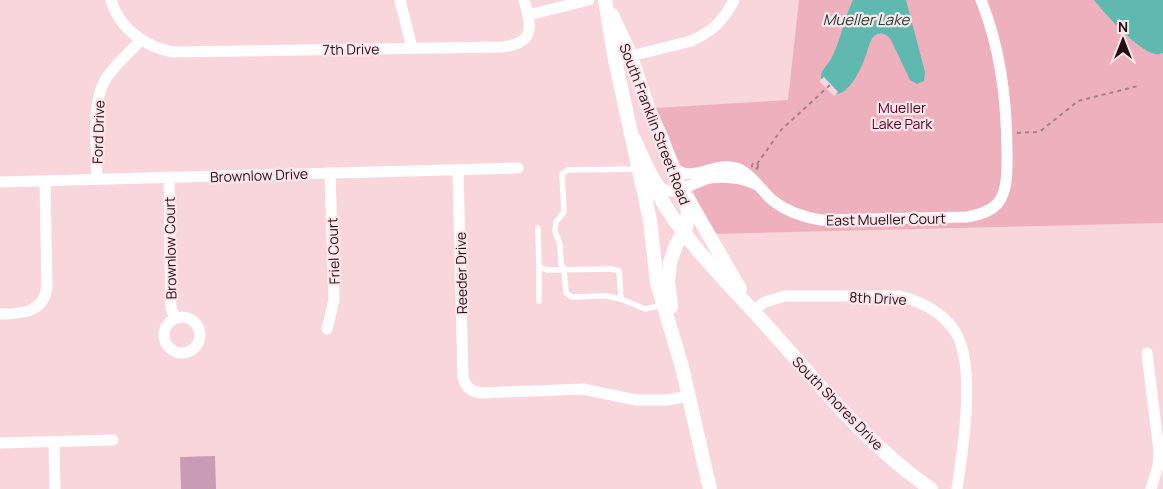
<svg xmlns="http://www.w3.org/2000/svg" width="1163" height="489" font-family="Manrope,sans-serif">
<rect width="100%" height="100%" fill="#f8d6dc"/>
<path fill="#efb0bd" d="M799 0H1094C1105 14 1138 51 1155 54 1158 54 1160 54 1163 54V223L713 234 654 108 788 100Z"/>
<g fill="#5fb9af">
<path d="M853 0H906L925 72 924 81 917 84 910 80 891 40C887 34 880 31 874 36 870 40 868 49 866 55 862 67 850 94 836 94L821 79C820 70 827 66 831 59 841 40 844 19 853 0Z"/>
<path d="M1094 0H1163V53C1160 54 1158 55 1155 54 1138 51 1105 14 1094 0Z"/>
</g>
<path fill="#f8d6dc" d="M824 77 838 92 834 96 819 81Z"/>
<path fill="#ca9bb4" d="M215 456 216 489H181L180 457Z"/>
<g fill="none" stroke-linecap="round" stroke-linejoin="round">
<g stroke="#9f8389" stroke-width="2" stroke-dasharray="4 4" stroke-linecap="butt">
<path d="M1017 133 1036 132 1042 130 1078 101 1138 86"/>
<circle cx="755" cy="166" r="3"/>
<path d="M757 164 781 130 830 85"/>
</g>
<g stroke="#fff" stroke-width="5.5">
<path d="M638 169 568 170 562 174 564 212 556 222 555 231 560 244 561 264 564 269 566 293 572 297 606 296 621 299 645 309 663 305"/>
<path d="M538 228 539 267 547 270 612 269 619 271 621 299"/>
<path d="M539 267V301"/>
</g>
<g stroke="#fff" stroke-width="11">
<path d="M111 0C119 28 145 47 173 52L503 47C524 44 533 37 528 15L589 0"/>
<path d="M400 0 412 48"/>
<path d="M524 0 528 15"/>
<path d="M615 60 691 41C712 32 724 20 734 0"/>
<path d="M636 139C641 151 654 183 663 189 673 197 698 180 710 178 725 176 742 178 755 184"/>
<path d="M674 168C693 184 714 161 736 168 751 173 760 189 771 199 785 211 803 217 821 220L967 217C979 215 990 212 998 203 1008 190 1007 170 1007 154 1007 102 1001 49 981 0"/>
<path d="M458 170 463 377C465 387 471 392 481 393L583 389 636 400H667L689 396"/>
<path d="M169 177 171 308 175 318"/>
<path d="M97 179C97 151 91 104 105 80 114 65 129 53 141 40"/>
<path d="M0 182 518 168"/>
<path d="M753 311 765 302 785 296H900C922 302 944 313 956 333 976 367 963 450 957 489"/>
<path d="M0 314C21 314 44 313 47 287L45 181"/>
<circle cx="182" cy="335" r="18"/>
<path d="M327 329 334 300 330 173"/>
<path d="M1147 353 1159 451 1158 466 1151 489"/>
<path d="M54 442 55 489"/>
<path d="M0 443 113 440"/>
</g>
<g stroke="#fff" stroke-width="14">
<path d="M605 0 615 60 650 220 657 283 682 367 710 489"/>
<path d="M612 15 631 56 648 108 662 139 688 211 686 228 676 245 670 263 668 281 671 307"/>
<path d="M645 167C671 230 722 276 767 326 818 383 867 445 931 489"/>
<path d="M688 199 740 289"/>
</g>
</g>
<g text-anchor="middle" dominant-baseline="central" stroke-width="4.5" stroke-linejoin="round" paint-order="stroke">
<g font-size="14" fill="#200e12" stroke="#fde6ea">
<text transform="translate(351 49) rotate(-1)">7th Drive</text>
<text transform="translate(655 124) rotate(69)">South Franklin Street Road</text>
<text transform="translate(98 132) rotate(-88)">Ford Drive</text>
<text transform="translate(259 175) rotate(-2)">Brownlow Drive</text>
<text transform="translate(886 219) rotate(-1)">East Mueller Court</text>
<text transform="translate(170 248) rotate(-91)">Brownlow Court</text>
<text transform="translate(333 251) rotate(-92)">Friel Court</text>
<text transform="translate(461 273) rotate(-91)">Reeder Drive</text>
<text transform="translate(878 298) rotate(3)">8th Drive</text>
<text transform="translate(838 403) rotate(46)">South Shores Drive</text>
</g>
<g font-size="14" fill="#560022" stroke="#fde6ea">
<text x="902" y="107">Mueller<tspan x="902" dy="16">Lake Park</tspan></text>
</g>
<g font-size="15" font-style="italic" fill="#19433e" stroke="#fde6ea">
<text x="866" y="19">Mueller Lake</text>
</g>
</g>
<g transform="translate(1123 40)" stroke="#fde6ea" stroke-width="4" paint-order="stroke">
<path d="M0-4L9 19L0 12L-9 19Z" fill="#200e12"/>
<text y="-8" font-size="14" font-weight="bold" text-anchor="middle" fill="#200e12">N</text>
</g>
</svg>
